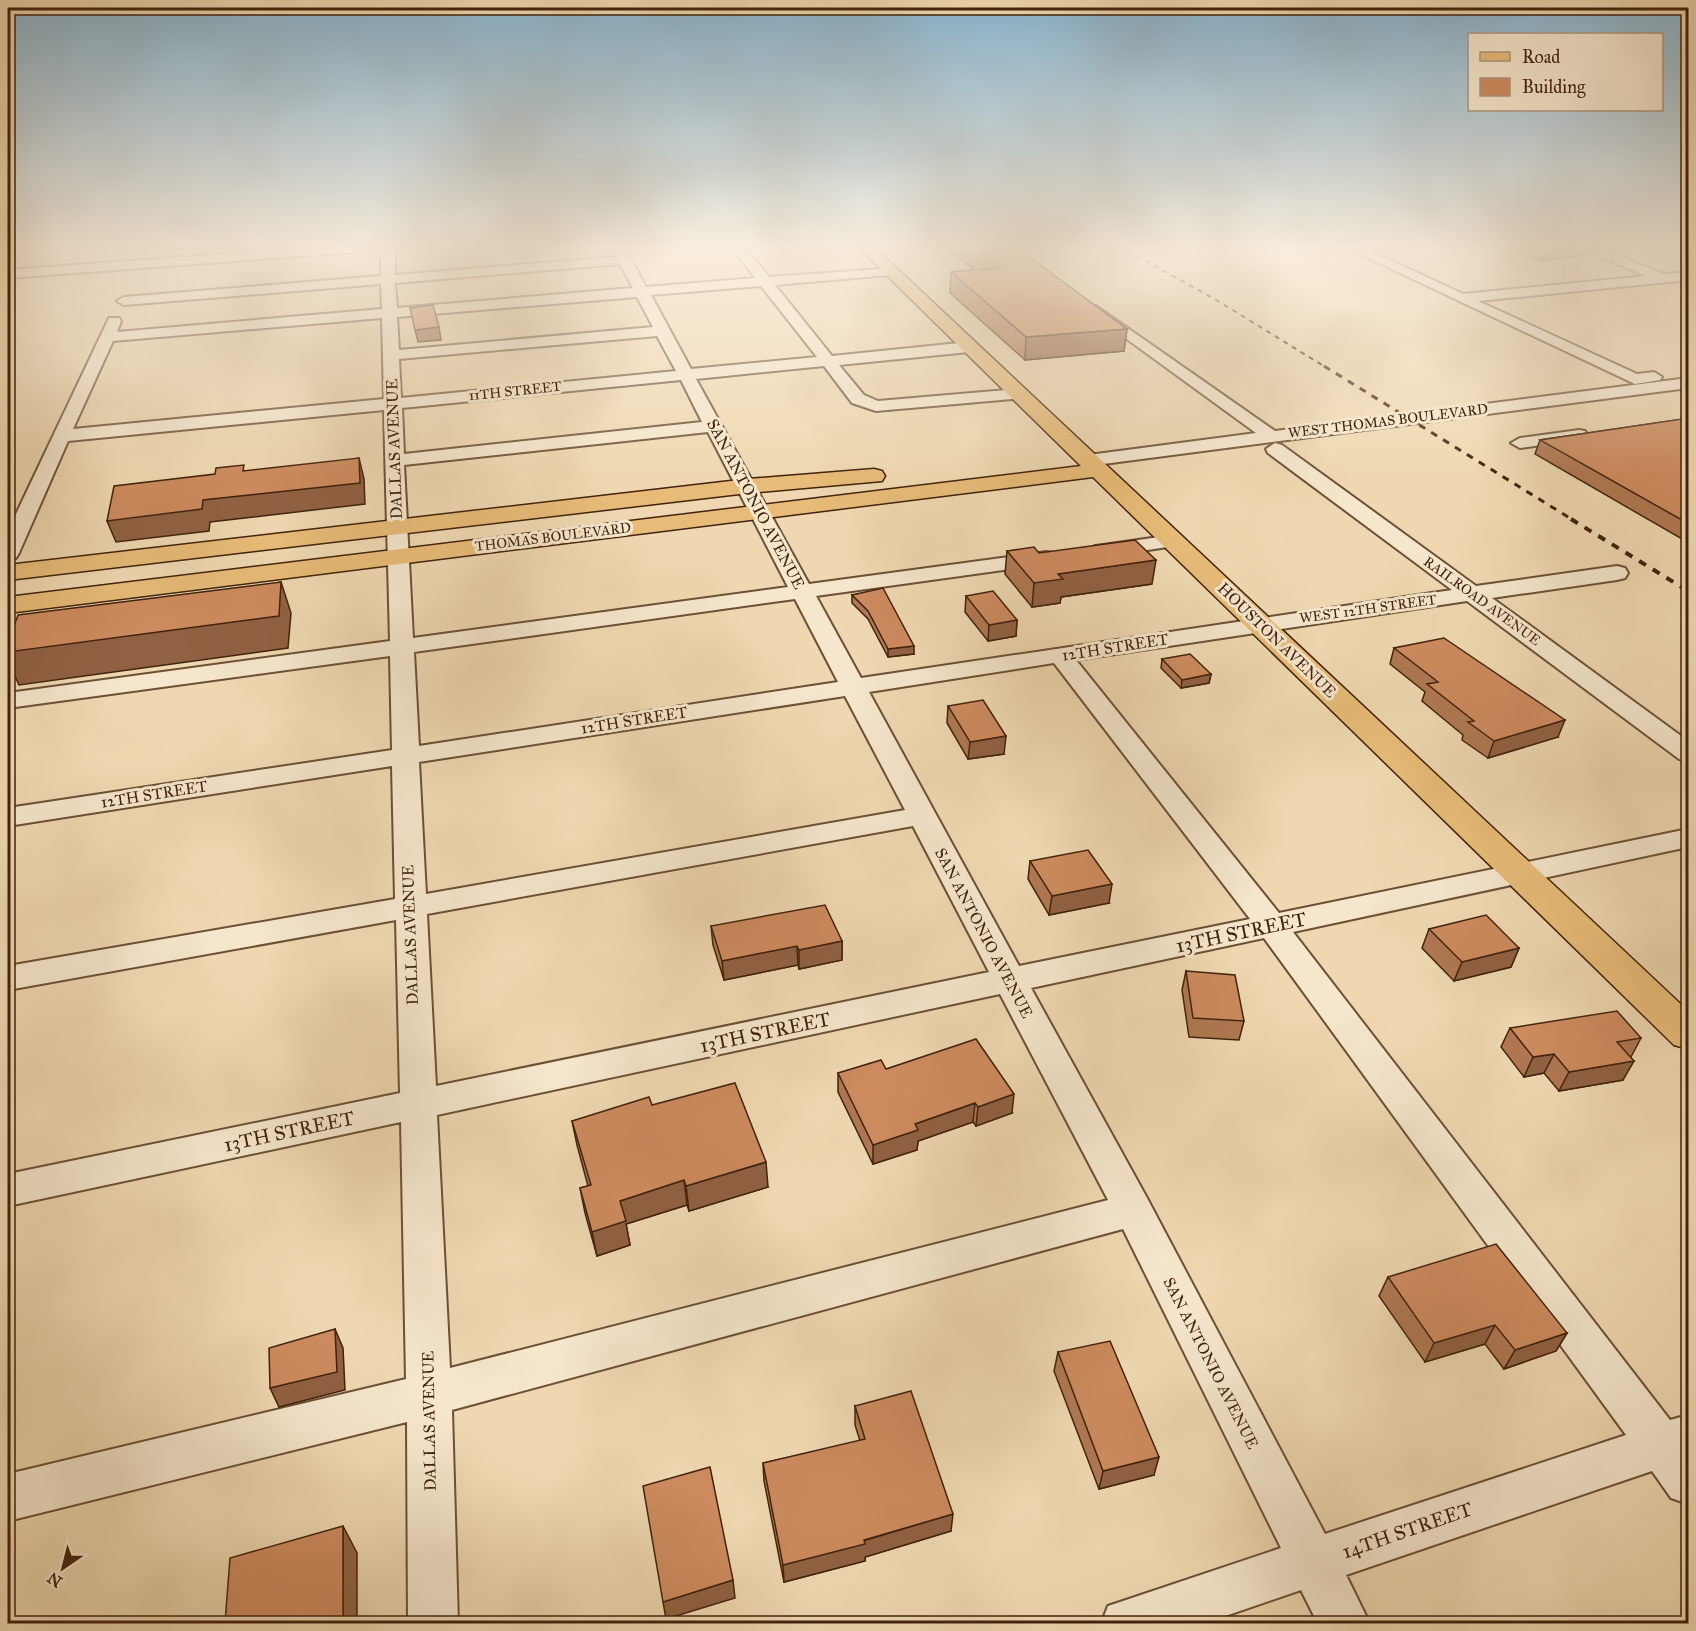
<svg xmlns="http://www.w3.org/2000/svg" width="1696" height="1631" font-family="'IM FELL Great Primer',serif">
<rect width="100%" height="100%" fill="#efd8b1"/>
<filter id="stains"><feTurbulence type="fractalNoise" baseFrequency=".00333" numOctaves="4"/><feColorMatrix values="0 0 0 0 .2 0 0 0 0 .09 0 0 0 0 .02 0 0 0 .5 -.17"/></filter>
<radialGradient id="worn" r=".72"><stop offset=".6" stop-color="#630" stop-opacity="0"/><stop offset="1" stop-color="#630" stop-opacity=".3"/></radialGradient>
<g fill="none" stroke-linecap="round" stroke-linejoin="round">
<defs>
<g id="minor">
<path d="M332 246H395V275L616 257 611 246H624L646 287 755 278 731 246H744L769 277 895 268 897 271 890 275 775 285 832 356 969 342 977 347 969 352 839 365 864 395 878 401 1019 389 1027 394 1025 398 876 411 852 403 824 366 696 379 809 584 1046 552 1054 553 1057 558 1054 563 1046 564 816 596 861 678 1452 590 1268 453 1266 449 1275 443 1282 445 1476 586 1617 566 1625 568 1628 573 1625 578 1617 580 1492 598 1688 741V761L1679 759 1467 601 1076 660 1279 913 1688 829V847L1293 932 1670 1420 1688 1415V1504L1671 1498 1652 1471 1346 1575 1370 1624H1318L1301 1590 1202 1624H1101L1108 1606 1281 1548 1123 1229 452 1410 458 1624H408L407 1422 8 1521V1474L406 1379 401 1122 8 1206V1174L400 1093 396 920 8 990V966L395 899 392 766 8 826V808L392 750 390 656 8 708V693L390 641 384 410 68 441 19 553 16 558 8 559V531L109 318H119L121 321 117 332 382 309 381 284 124 305 117 301 124 297 381 276V250L8 278V270ZM620 264 633 288 397 308 395 283ZM761 286 817 357 691 369 651 295ZM637 297 653 327 399 350 397 317ZM382 318 384 399 73 429 113 341ZM657 336 676 371 401 398 399 359ZM681 380 702 422 404 454 402 408ZM708 432 788 587 413 638 404 465ZM795 599 838 682 419 746 414 652ZM1054 663 1250 919 1019 966 869 692ZM845 696 905 810 426 894 419 762ZM913 826 989 972 436 1086 427 914ZM1264 938 1626 1435 1325 1534 1147 1198 1031 988ZM1000 994 1108 1200 450 1368 437 1115Z"/>
<path d="M1343 246H1360L1463 294 1646 276 1575 246H1593L1664 274 1688 272V280L1478 301 1637 374 1654 372 1662 377 1660 380 1635 384Z"/>
<path d="M1096 306 1275 431 1688 378V388L1088 466 1081 464 1079 460 1081 456 1256 433 1091 313 1089 310 1091 307Z"/>
<path d="M1579 430 1585 431 1588 435 1585 439 1520 448 1511 443 1520 438Z"/>
<path d="M1173 535 1180 537 1183 541 1180 545 1103 557 1095 556 1092 551 1095 546 1103 545Z"/>
</g>
<g id="major">
<path d="M857 246H873L1688 1011V1049L1674 1045 1093 477 8 613V597L1081 466Z"/>
<path d="M874 469 882 471 885 476 882 481 748 493 8 580V565L748 479Z"/>
</g>
</defs>
<use href="#minor" stroke="#6c5036" stroke-width="4"/>
<use href="#major" stroke="#41220d" stroke-width="3"/>
<use href="#minor" fill="#f5e6cc" fill-rule="evenodd"/>
<use href="#major" fill="#e8bc78" fill-rule="evenodd"/>
<path stroke="#41220d" stroke-width="2" stroke-dasharray="5 5" stroke-linecap="butt" d="M1119 246 1218 301 1327 368"/>
<path stroke="#41220d" stroke-width="3" stroke-dasharray="7 7" stroke-linecap="butt" d="M1324 366 1573 520"/>
<path stroke="#41220d" stroke-width="4" stroke-dasharray="8 8" stroke-linecap="butt" d="M1571 519 1688 591"/>
</g>
<g fill="#b07852" stroke="#41220d" stroke-width="1.5">
<path d="M943 246H1014L1127 329 1124 351 1025 360 950 293 951 272 974 270Z"/>
<path d="M1502 246H1589L1586 255 1541 261Z"/>
<path d="M1689 418V543L1535 454 1540 440Z"/>
<path d="M1007 551 1039 553 1152 584 1061 597 1060 603 1032 607 1005 574Z"/>
<path d="M852 595 914 654 888 657 868 619 852 603Z"/>
<path d="M966 596 1017 620 1016 636 988 641 965 612Z"/>
<path d="M1394 648 1558 737 1488 758 1462 740 1463 735 1422 701 1425 692 1390 664Z"/>
<path d="M1162 659 1211 674 1209 683 1181 688 1161 668Z"/>
<path d="M948 706 1004 754 968 759 947 723Z"/>
<path d="M1030 861 1109 903 1049 915 1028 879Z"/>
<path d="M711 926 842 941V960L799 969 798 965 724 980 713 945Z"/>
<path d="M1429 929 1519 948 1511 967 1454 981 1422 948Z"/>
<path d="M1186 971 1244 1021 1239 1040 1189 1037 1182 990Z"/>
<path d="M1510 1028 1641 1038 1631 1057 1623 1080 1559 1091 1544 1073 1524 1077 1501 1047Z"/>
<path d="M886 1069 1012 1113 976 1126 973 1122 918 1141 917 1150 873 1164 838 1092V1073Z"/>
<path d="M652 1105 768 1187 689 1211 687 1205 626 1224 630 1245 597 1256 585 1213 580 1188 588 1186 577 1145 572 1121Z"/>
<path d="M1388 1277 1567 1333 1556 1351 1504 1369 1485 1344 1425 1362 1379 1296Z"/>
<path d="M1058 1352 1154 1475 1099 1489 1054 1371Z"/>
<path d="M855 1406 951 1531 865 1557V1561L784 1582 764 1481 763 1463 860 1441 855 1425Z"/>
</g>
<g fill="#906142" stroke="#41220d" stroke-width="1.5">
<path d="M1589 246 1586 255 1541 261 1543 252Z"/>
<path d="M439 327 441 340 418 342 415 330Z"/>
<path d="M1127 329 1124 351 1025 360 1026 337Z"/>
<path d="M359 458 364 479 365 504 210 522 209 531 116 542 107 521Z"/>
<path d="M1156 560 1152 584 1061 597 1060 603 1032 607 1034 583 1058 574Z"/>
<path d="M281 582 291 613 288 648 19 685 8 661V652Z"/>
<path d="M1017 620 1016 636 988 641 989 625Z"/>
<path d="M914 646V654L888 657V649Z"/>
<path d="M1211 674 1209 683 1181 688 1182 680Z"/>
<path d="M1565 720 1558 737 1488 758 1494 741Z"/>
<path d="M1006 736 1004 754 968 759 970 742Z"/>
<path d="M1112 884 1109 903 1049 915 1052 896Z"/>
<path d="M842 941V960L799 969V950Z"/>
<path d="M797 946 798 965 724 980 722 961Z"/>
<path d="M1519 948 1511 967 1454 981 1462 962Z"/>
<path d="M1554 1054 1544 1073 1524 1077 1533 1057Z"/>
<path d="M1634 1061 1623 1080 1559 1091 1569 1072Z"/>
<path d="M1014 1094 1012 1113 976 1126 978 1107Z"/>
<path d="M975 1103 973 1122 918 1141 917 1150 873 1164V1145L915 1124Z"/>
<path d="M766 1162 768 1187 689 1211 686 1186Z"/>
<path d="M684 1180 687 1205 626 1224 630 1245 597 1256 592 1232 620 1201Z"/>
<path d="M1495 1325 1485 1344 1425 1362 1434 1343Z"/>
<path d="M335 1329 343 1348 345 1390 279 1407 270 1388Z"/>
<path d="M1567 1333 1556 1351 1504 1369 1515 1350Z"/>
<path d="M1159 1457 1154 1475 1099 1489 1103 1471Z"/>
<path d="M953 1514 951 1531 865 1557V1561L784 1582 783 1565Z"/>
<path d="M343 1526 357 1553V1623H343Z"/>
<path d="M733 1580 735 1598 666 1619 663 1602Z"/>
<path d="M273 1618 277 1623H252Z"/>
</g>
<g fill="#cd8b5f" stroke="#41220d" stroke-width="1.5">
<path d="M970 246H1014L1127 329 1026 337 951 272 999 268Z"/>
<path d="M1528 246H1588L1543 252Z"/>
<path d="M433 305 439 327 415 330 410 308Z"/>
<path d="M1689 418V524L1540 440Z"/>
<path d="M359 458 360 483 203 500 202 509 107 521 114 486 215 474 216 468 244 465 243 471Z"/>
<path d="M1135 540 1156 560 1058 574 1063 579 1034 583 1007 551 1034 547 1039 553Z"/>
<path d="M281 582 279 616 8 652V642L18 615Z"/>
<path d="M883 588 914 646 888 649 868 611 852 595Z"/>
<path d="M993 591 1017 620 989 625 966 596Z"/>
<path d="M1444 638 1565 720 1494 741 1468 722 1474 721 1427 684 1438 682 1394 648Z"/>
<path d="M1190 654 1211 674 1182 680 1162 659Z"/>
<path d="M983 700 1006 736 970 742 948 706Z"/>
<path d="M1088 850 1112 884 1052 896 1030 861Z"/>
<path d="M825 905 842 941 799 950 797 946 722 961 711 926Z"/>
<path d="M1486 915 1519 948 1462 962 1429 929Z"/>
<path d="M1186 971 1235 975 1244 1021 1193 1018Z"/>
<path d="M1617 1011 1641 1038 1617 1042 1634 1061 1569 1072 1554 1054 1533 1057 1510 1028Z"/>
<path d="M976 1039 1014 1094 978 1107 975 1103 915 1124 918 1130 873 1145 838 1073 881 1060 886 1069Z"/>
<path d="M735 1083 766 1162 686 1186 684 1180 620 1201 626 1221 592 1232 580 1188 591 1185 572 1121 649 1097 652 1105Z"/>
<path d="M1496 1244 1567 1333 1515 1350 1495 1325 1434 1343 1388 1277Z"/>
<path d="M335 1329 337 1372 270 1388 269 1348Z"/>
<path d="M1110 1341 1159 1457 1103 1471 1058 1352Z"/>
<path d="M911 1391 953 1514 864 1540 865 1544 783 1565 763 1463 865 1439 855 1406Z"/>
<path d="M710 1467 733 1580 663 1602 643 1486Z"/>
<path d="M343 1526V1623H273V1618L252 1623H225L230 1558Z"/>
</g>
<linearGradient id="sky" x2="0" y2="1"><stop stop-color="#89b6d2"/><stop offset="0.52" stop-color="#f8eddc"/><stop offset="1" stop-color="#f8eddc" stop-opacity="0"/></linearGradient>
<rect width="1696" height="475" fill="url(#sky)"/>
<g text-anchor="middle" dominant-baseline="central" stroke-width="6" stroke-linejoin="round" paint-order="stroke">
<g font-size="14" fill="#41220d" stroke="#f5e6cc">
<text transform="translate(515 391) rotate(-6)">11TH STREET</text>
<text transform="translate(1388 421) rotate(-7)">WEST THOMAS BOULEVARD</text>
<text transform="translate(553 537) rotate(-7)">THOMAS BOULEVARD</text>
<text transform="translate(1482 601) rotate(36)">RAILROAD AVENUE</text>
<text transform="translate(1368 609) rotate(-8)">WEST 12TH STREET</text>
</g>
<g font-size="16" fill="#41220d" stroke="#f5e6cc">
<text transform="translate(394 449) rotate(-92)">DALLAS AVENUE</text>
<text transform="translate(756 504) rotate(62)">SAN ANTONIO AVENUE</text>
<text transform="translate(1277 640) rotate(44)">HOUSTON AVENUE</text>
<text transform="translate(1115 647) rotate(-9)">12TH STREET</text>
<text transform="translate(634 720) rotate(-9)">12TH STREET</text>
<text transform="translate(154 794) rotate(-9)">12TH STREET</text>
<text transform="translate(984 933) rotate(62)">SAN ANTONIO AVENUE</text>
<text transform="translate(410 935) rotate(-92)">DALLAS AVENUE</text>
<text transform="translate(1211 1363) rotate(63)">SAN ANTONIO AVENUE</text>
<text transform="translate(429 1421) rotate(-91)">DALLAS AVENUE</text>
</g>
<g font-size="20" fill="#41220d" stroke="#f5e6cc">
<text transform="translate(1241 932) rotate(-12)">13TH STREET</text>
<text transform="translate(765 1032) rotate(-12)">13TH STREET</text>
<text transform="translate(289 1131) rotate(-12)">13TH STREET</text>
<text transform="translate(1407 1530) rotate(-19)">14TH STREET</text>
</g>
</g>
<rect width="1696" height="1631" fill="none" stroke="#efd8b1" stroke-width="30"/>
<rect x="9" y="9" width="1678" height="1613" fill="none" stroke="#41220d" stroke-width="3"/>
<rect x="15" y="15" width="1666" height="1601" fill="none" stroke="#41220d" stroke-width="1.5"/>
<rect x="1468" y="33" width="195" height="78" fill="#f5e6cc" stroke="#ad9880" stroke-width="1.5"/>
<rect x="1480" y="52" width="30" height="9" fill="#e8bc78" stroke="#ad9880" stroke-width="1.5"/>
<text x="1522" y="63" font-size="18" fill="#41220d">Road</text>
<rect x="1480" y="78" width="30" height="18" fill="#cd8b5f" stroke="#ad9880" stroke-width="1.5"/>
<text x="1522" y="93" font-size="18" fill="#41220d">Building</text>
<g transform="translate(63 1568) rotate(215)" stroke="#f5e6cc" stroke-width="4.5" paint-order="stroke">
<path d="M0-4.5L10 22L0 15L-10 22Z" fill="#41220d"/>
<text y="-9" font-size="16" font-weight="bold" text-anchor="middle" fill="#41220d">N</text>
</g>
<rect width="100%" height="100%" filter="url(#stains)"/>
<rect width="100%" height="100%" fill="url(#worn)"/>
</svg>
